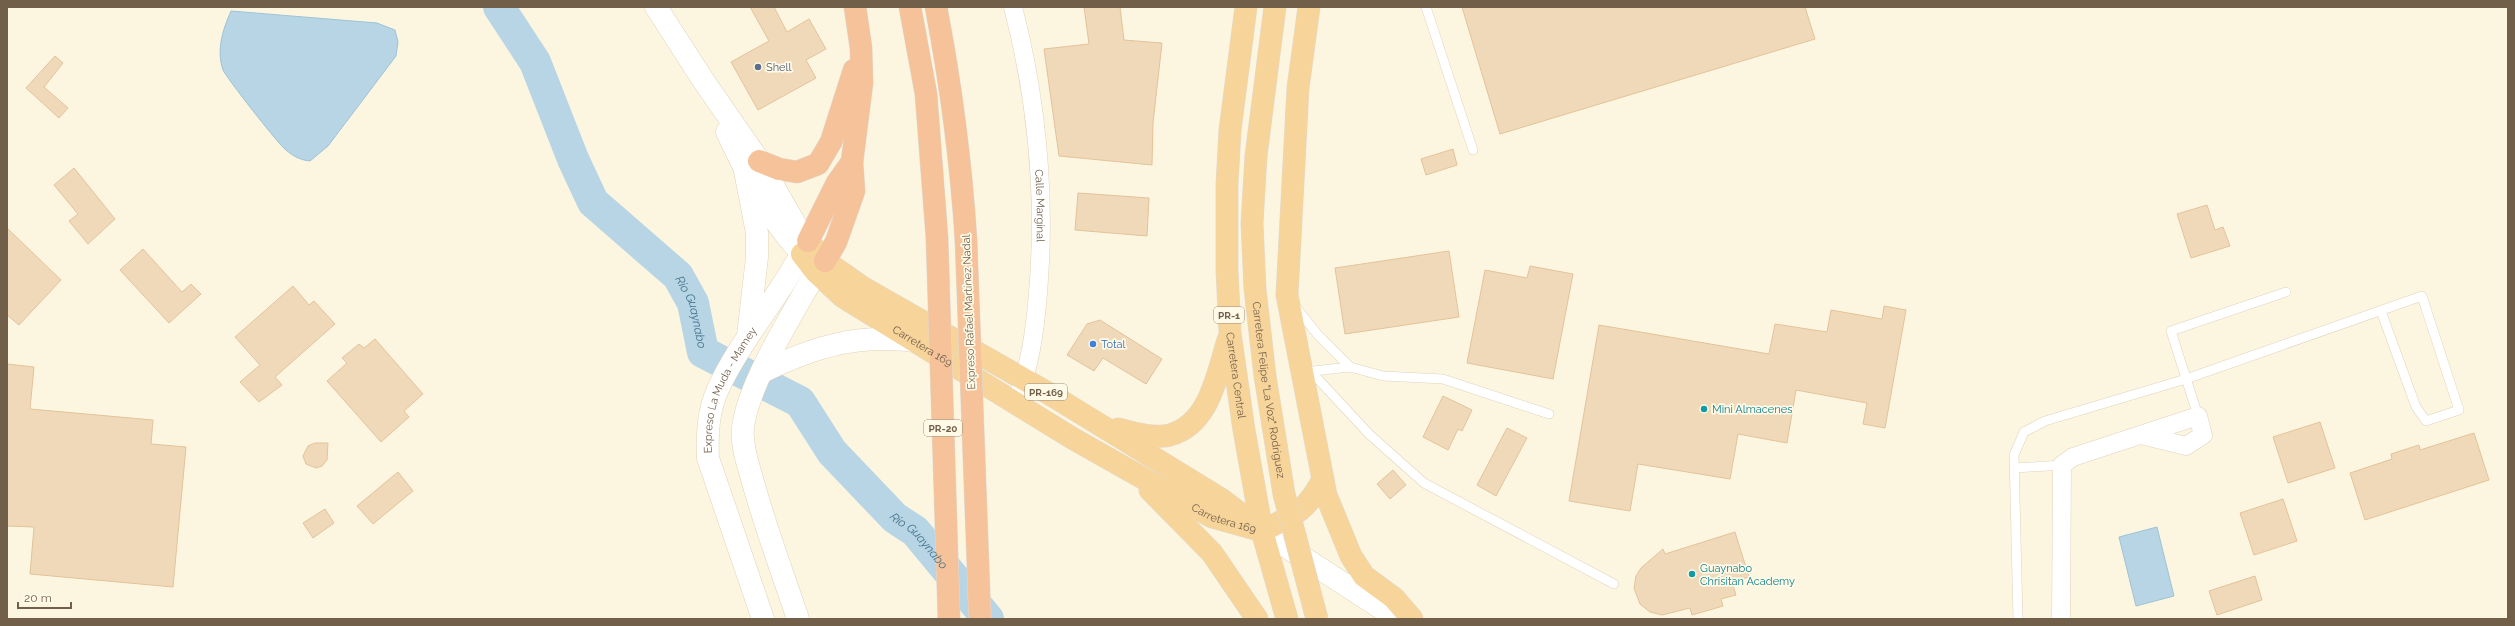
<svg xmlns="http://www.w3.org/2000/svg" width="2515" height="626" font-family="Raleway,sans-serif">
<rect width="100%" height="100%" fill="#fcf6e1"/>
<g fill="#b7d5e4" stroke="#9dc3d6">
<path d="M231 11 377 23 395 30 398 42 396 56 328 146 310 161C300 160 293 156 286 150 278 144 226 77 223 70 216 50 223 29 231 11Z"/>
<path d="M2157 527 2174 596 2136 606 2119 537Z"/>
</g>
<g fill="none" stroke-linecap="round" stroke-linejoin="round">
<path stroke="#b7d5e4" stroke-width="32" id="s1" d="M499 7 535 62 573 159 593 202 678 276 693 303 703 352 800 402 832 452 895 518 915 531 988 619"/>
</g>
<g fill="#f0d9b9" stroke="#e3c39a">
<path d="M750 7H774L787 32 809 19 826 49 806 60 816 78 758 110 731 62 769 41Z"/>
<path d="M1084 7H1120L1124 40 1162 43 1153 123 1152 165 1059 156 1044 49 1089 44Z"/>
<path d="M1462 7H1805L1815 39 1500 134Z"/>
<path d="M55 56 63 63 44 87 68 108 59 118 26 88Z"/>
<path d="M1453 149 1457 165 1426 175 1421 159Z"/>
<path d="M74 168 115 219 88 244 69 221 78 214 54 185Z"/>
<path d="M1078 193 1149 198 1147 236 1075 230Z"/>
<path d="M2207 205 2215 230 2223 227 2230 246 2191 258 2177 214Z"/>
<path d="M7 228 61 280 19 325 7 315Z"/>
<path d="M143 249 182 292 191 284 201 294 169 323 120 270Z"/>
<path d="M1449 251 1459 317 1345 334 1335 268Z"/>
<path d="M1530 266 1573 274 1553 379 1467 363 1485 270 1527 278Z"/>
<path d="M293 286 309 305 314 301 335 324 275 377 282 385 259 402 240 382 260 365 235 337Z"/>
<path d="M1884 306 1906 310 1885 428 1863 424 1867 403 1796 390 1787 443 1738 434 1730 479 1638 464 1630 511 1569 501 1599 325 1769 354 1775 324 1827 332 1831 310 1882 319Z"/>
<path d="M1100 320 1162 359 1146 384 1103 358 1094 371 1067 355 1087 324Z"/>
<path d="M375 339 423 394 404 411 409 417 381 442 327 381 347 363 342 358 359 344 364 348Z"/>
<path d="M7 364 34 367 30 409 153 420 151 444 186 447 173 587 30 574 34 527 7 526Z"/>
<path d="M1443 396 1472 410 1462 431 1458 429 1448 450 1423 437Z"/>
<path d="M2320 422 2335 468 2288 483 2273 437Z"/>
<path d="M1507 428 1527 438 1496 496 1477 485Z"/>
<path d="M2474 433 2489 480 2365 520 2350 473 2392 459 2391 454 2419 445 2420 450Z"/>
<path d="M315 443H328L327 460 322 466 316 468 306 464 303 456 308 446Z"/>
<path d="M1393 470 1406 485 1390 499 1377 484Z"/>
<path d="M398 472 413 491 373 524 357 506Z"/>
<path d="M2283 499 2297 541 2254 555 2240 513Z"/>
<path d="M325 509 334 523 313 538 303 523Z"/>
<path d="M1735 532 1749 577 1732 582 1736 595 1721 599 1723 606 1692 615 1690 608 1662 615 1650 612 1640 604 1634 588 1636 576 1641 568 1663 549 1665 554Z"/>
<path d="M2255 576 2262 600 2217 615 2209 591Z"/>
</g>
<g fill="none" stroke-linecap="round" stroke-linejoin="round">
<defs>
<g id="service">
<path d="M1426 7 1473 150"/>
<path d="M1295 306 1318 335 1350 367"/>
<path d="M1304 372 1350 367 1383 376 1443 379 1549 414"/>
<path d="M1304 373 1317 378 1369 434 1424 483 1614 584"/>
<path d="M2198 416 2171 331 2286 292"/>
<path d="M2015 468 2062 465"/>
<path d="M2018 619 2014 455 2024 432 2045 421 2186 379 2422 296 2459 410 2426 421 2416 407 2381 311"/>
</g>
<g id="minor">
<path id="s2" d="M1013 7C1037 100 1046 197 1038 293 1035 331 1030 368 1015 403"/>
<path d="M2061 619 2062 465 2073 457 2198 416 2203 435 2186 446 2141 435"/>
</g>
<g id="tertiary">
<path d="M656 7 703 80 759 161 799 231 808 241"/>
<path d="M727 132C746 172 766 213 795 246"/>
<path d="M1262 531 1398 619"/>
</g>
<g id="secondary">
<path d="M745 171 757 233V257L748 336"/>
<path d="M762 372C816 346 856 334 916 341"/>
<path id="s3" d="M763 619 708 458C707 434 708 411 718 389 742 337 783 293 808 241"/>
<path d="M798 619C782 571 764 524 751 475 747 461 741 443 743 428 747 385 794 312 816 272L825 261"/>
</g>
<g id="trunk">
<path id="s4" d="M1246 7 1230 130 1227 184V270L1230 333 1244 430 1262 531 1287 619"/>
<path d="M1309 7 1298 88 1287 295 1326 495 1351 556 1364 576 1394 598 1412 619"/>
<path d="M1256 156 1275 7"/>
<path d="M813 247 825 261 862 287 1048 393 1221 499 1254 524"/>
<path id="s5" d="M802 254 816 272 843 297 1072 438 1212 517 1262 531"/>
<path d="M1118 429C1134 433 1154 439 1170 435 1210 424 1217 374 1228 340"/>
<path d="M1150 490 1212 553 1257 619"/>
<path d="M1262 531C1294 515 1306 512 1323 479"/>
</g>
<g id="motorway">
<path d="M910 7 926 94 937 238"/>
<path d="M936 7C951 85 961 162 966 240"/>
<path d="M759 161 779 169 797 172 818 164 831 142 854 70"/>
<path d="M808 241 837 183 852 162"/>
<path d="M825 261 836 242 854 191 852 162 862 83 861 48 855 7"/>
</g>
</defs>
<use href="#service" stroke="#dfd3bd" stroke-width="10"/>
<use href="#minor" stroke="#dfd3bd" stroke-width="19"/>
<use href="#tertiary" stroke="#dfd3bd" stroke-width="23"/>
<use href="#secondary" stroke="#e1d3b9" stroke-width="23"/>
<use href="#trunk" stroke="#e0dcd7" stroke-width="23"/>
<use href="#motorway" stroke="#e0dcd7" stroke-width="23"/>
<use href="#service" stroke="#fff" stroke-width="9"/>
<use href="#minor" stroke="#fff" stroke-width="18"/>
<use href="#tertiary" stroke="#fff" stroke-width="22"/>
<use href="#secondary" stroke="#fff" stroke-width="22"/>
<use href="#trunk" stroke="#f7d49a" stroke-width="22"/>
<use href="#motorway" stroke="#f5c299" stroke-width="22"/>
<defs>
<g id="trunk-bridge">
<path id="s6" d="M1256 156 1252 223 1255 289 1265 376 1284 494 1317 619"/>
</g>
<g id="motorway-bridge">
<path d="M937 238 949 619"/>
<path d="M966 240 980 619"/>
</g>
</defs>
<use href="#trunk-bridge" stroke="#e0dcd7" stroke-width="23" stroke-linecap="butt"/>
<use href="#motorway-bridge" stroke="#e0dcd7" stroke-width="23" stroke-linecap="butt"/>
<use href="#trunk-bridge" stroke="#f7d49a" stroke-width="22"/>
<use href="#motorway-bridge" stroke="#f5c299" stroke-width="22"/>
</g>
<circle fill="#5c6f8a" stroke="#fffae7" stroke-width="1.5" cx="758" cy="67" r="4"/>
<circle fill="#3f7fe0" stroke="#fffae7" stroke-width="1.5" cx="1093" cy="344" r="4"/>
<g fill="#0f9aa8" stroke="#fffae7" stroke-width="1.5">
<circle cx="1704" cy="409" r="4"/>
<circle cx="1692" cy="574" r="4"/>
</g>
<g text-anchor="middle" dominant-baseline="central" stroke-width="3.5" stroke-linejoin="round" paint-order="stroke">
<g fill="#fffae7" stroke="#9c8e78" stroke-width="1">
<rect x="1214" y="307" width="30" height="16" rx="3"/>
<rect x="1025" y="384" width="42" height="16" rx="3"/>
<rect x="924" y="420" width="38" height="16" rx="3"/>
</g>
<g font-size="10" font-weight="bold" fill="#725f49">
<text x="1229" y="315">PR-1</text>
<text x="1046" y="392">PR-169</text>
<text x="943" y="428">PR-20</text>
</g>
<g font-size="11" fill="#4e5e75" stroke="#fffae7" text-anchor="start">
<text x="766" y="67">Shell</text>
</g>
<g font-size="11" fill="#725f49" stroke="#fffae7">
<text stroke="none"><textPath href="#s2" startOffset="201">Calle Marginal</textPath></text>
<text transform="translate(969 312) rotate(-92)">Expreso Rafael Martínez Nadal</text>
<text stroke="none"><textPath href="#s5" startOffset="153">Carretera 169</textPath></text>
<text stroke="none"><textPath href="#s4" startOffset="370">Carretera Central</textPath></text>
<text stroke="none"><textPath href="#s6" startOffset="235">Carretera Felipe "La Voz" Rodríguez</textPath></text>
<text stroke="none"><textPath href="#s3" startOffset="243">Expreso La Muda - Mamey</textPath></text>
<text stroke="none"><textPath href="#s5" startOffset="501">Carretera 169</textPath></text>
</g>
<g font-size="11" fill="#366cbe" stroke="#fffae7" text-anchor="start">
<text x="1101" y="344">Total</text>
</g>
<g font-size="11" fill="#0d838f" stroke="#fffae7" text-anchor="start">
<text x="1712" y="409">Mini Almacenes</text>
<text x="1700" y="568">Guaynabo<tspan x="1700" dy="13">Chrisitan Academy</tspan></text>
</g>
<g font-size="12" font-style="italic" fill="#46748c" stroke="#fffae7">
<text stroke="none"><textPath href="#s1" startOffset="369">Río Guaynabo</textPath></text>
<text stroke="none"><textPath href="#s1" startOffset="704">Río Guaynabo</textPath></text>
</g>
</g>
<rect width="2515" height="626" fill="none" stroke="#725f49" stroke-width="16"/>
<path d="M18 602v6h53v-6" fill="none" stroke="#725f49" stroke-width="2"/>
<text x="24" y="602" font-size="12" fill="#725f49" stroke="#fffae7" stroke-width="3" paint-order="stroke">20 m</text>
</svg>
